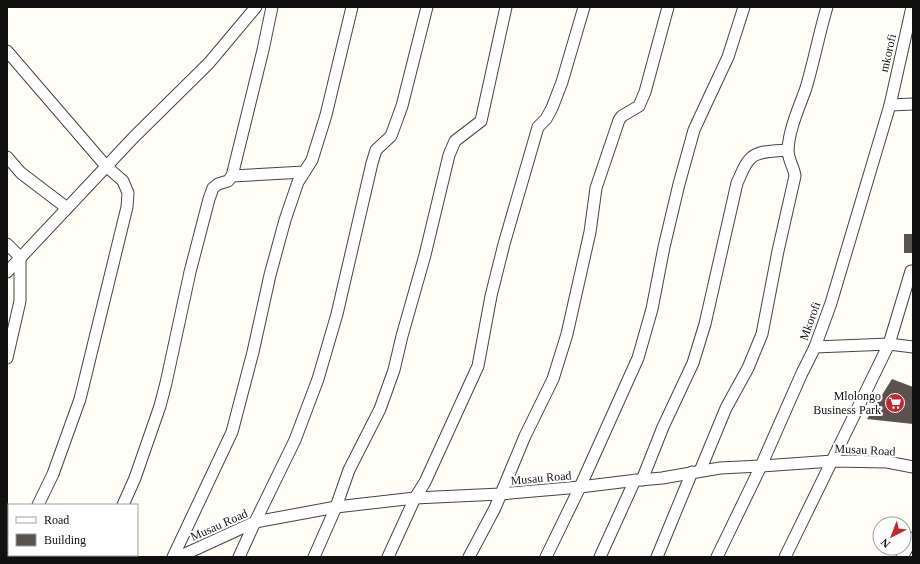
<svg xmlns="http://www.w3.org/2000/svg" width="920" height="564" font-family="'Times New Roman',serif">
<rect width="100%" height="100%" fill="#fffdf5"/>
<g fill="#5a524d">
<rect x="904" y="234" width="9" height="19"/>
<path d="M892 379 913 387V424L867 419Z"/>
</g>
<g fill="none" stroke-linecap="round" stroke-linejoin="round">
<defs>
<g id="minor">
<path d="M7 51 106 166 123 181 128 193 127 207 80 399 53 474 38 505"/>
<path d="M890 105 913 104"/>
<path d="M7 157 21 173 67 208"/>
<path d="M232 176 304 172"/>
<path d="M7 244 20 257V301L7 358"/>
<path d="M7 272 134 137 209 63 256 7"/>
<path d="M815 347 889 344 913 347"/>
<path d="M700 471 726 408 748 368 762 334 778 251 795 176C794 167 788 160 788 150 789 129 799 108 806 88 814 61 819 34 827 7"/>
<path d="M642 480 663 427 693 363 705 324 737 183C741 175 744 164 751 158 759 150 777 151 788 150"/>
<path d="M123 505 135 478 160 406 166 383 190 272 209 199 213 188 218 184 228 181 232 176 263 50 272 7"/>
<path d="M13 557 14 555"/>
<path d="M100 557 101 555"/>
<path d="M173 557 232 432 253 352 270 275 285 220 298 182 312 160 326 115 352 7"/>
<path d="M180 557 183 555 255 522 336 507 415 498 500 494 580 487 629 481 662 478 720 468 761 466 833 461 887 462 913 467"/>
<path d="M239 557 255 522 295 440 318 379 337 314 372 163 376 150 391 136 402 106 427 7"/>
<path d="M314 557 336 507 349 470 380 409 394 370 402 336 425 255 449 155 455 141 481 121 506 7"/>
<path d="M388 557 415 498 425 482 478 366 491 296 504 244 538 127 546 119 552 108 562 82 584 7"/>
<path d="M469 557 495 508 525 436 553 379 567 334 590 232 596 188 619 120 622 116 639 106 645 92 668 7"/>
<path d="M546 557 580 487 638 358 652 309 664 247 679 184 694 130 706 104 728 57 744 7"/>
<path d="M600 557 635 480"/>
<path d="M657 557 692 472"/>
<path d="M717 557 761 466 802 373 815 347 831 303 890 105 912 7"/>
<path d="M785 557 889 344 911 271"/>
<path d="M902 557 913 538"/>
</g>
</defs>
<use href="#minor" stroke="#444" stroke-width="13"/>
<use href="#minor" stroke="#fff" stroke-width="11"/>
</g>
<defs>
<symbol id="supermarket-disc" viewBox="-11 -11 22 22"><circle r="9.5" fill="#c4262e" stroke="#fff"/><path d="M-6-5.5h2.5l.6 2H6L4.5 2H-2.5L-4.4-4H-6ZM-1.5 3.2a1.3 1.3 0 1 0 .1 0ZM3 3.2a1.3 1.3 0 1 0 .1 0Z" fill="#fff"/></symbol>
</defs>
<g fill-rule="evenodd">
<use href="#supermarket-disc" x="884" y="392" width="22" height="22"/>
</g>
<g text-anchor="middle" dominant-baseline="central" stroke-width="4" stroke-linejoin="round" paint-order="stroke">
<g font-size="12" fill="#111" stroke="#fff">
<text transform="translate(888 53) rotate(-77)">mkorofi</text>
<text transform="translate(810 321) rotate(-70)">Mkorofi</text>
<text transform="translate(865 450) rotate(3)">Musau Road</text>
<text transform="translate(541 478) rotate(-5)">Musau Road</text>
<text transform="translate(219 525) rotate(-24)">Musau Road</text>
</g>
<g font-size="12" fill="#111" stroke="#fff" text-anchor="end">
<text x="881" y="396">Mlolongo<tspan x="881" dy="14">Business Park</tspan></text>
</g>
</g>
<rect width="920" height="564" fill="none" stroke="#111111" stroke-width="16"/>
<rect x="8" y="504" width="130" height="52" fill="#ffffff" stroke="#a0a0a0"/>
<rect x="16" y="517" width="20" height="6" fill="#ffffff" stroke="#a0a0a0"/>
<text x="44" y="524" font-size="12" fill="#111111">Road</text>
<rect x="16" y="534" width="20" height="12" fill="#5a524d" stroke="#a0a0a0"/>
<text x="44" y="544" font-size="12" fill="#111111">Building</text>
<g transform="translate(892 536) rotate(222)"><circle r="19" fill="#ffffff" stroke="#a0a0a0"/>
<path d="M0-3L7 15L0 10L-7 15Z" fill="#c4262e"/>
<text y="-6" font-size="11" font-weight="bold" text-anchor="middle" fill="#111111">N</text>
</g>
</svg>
